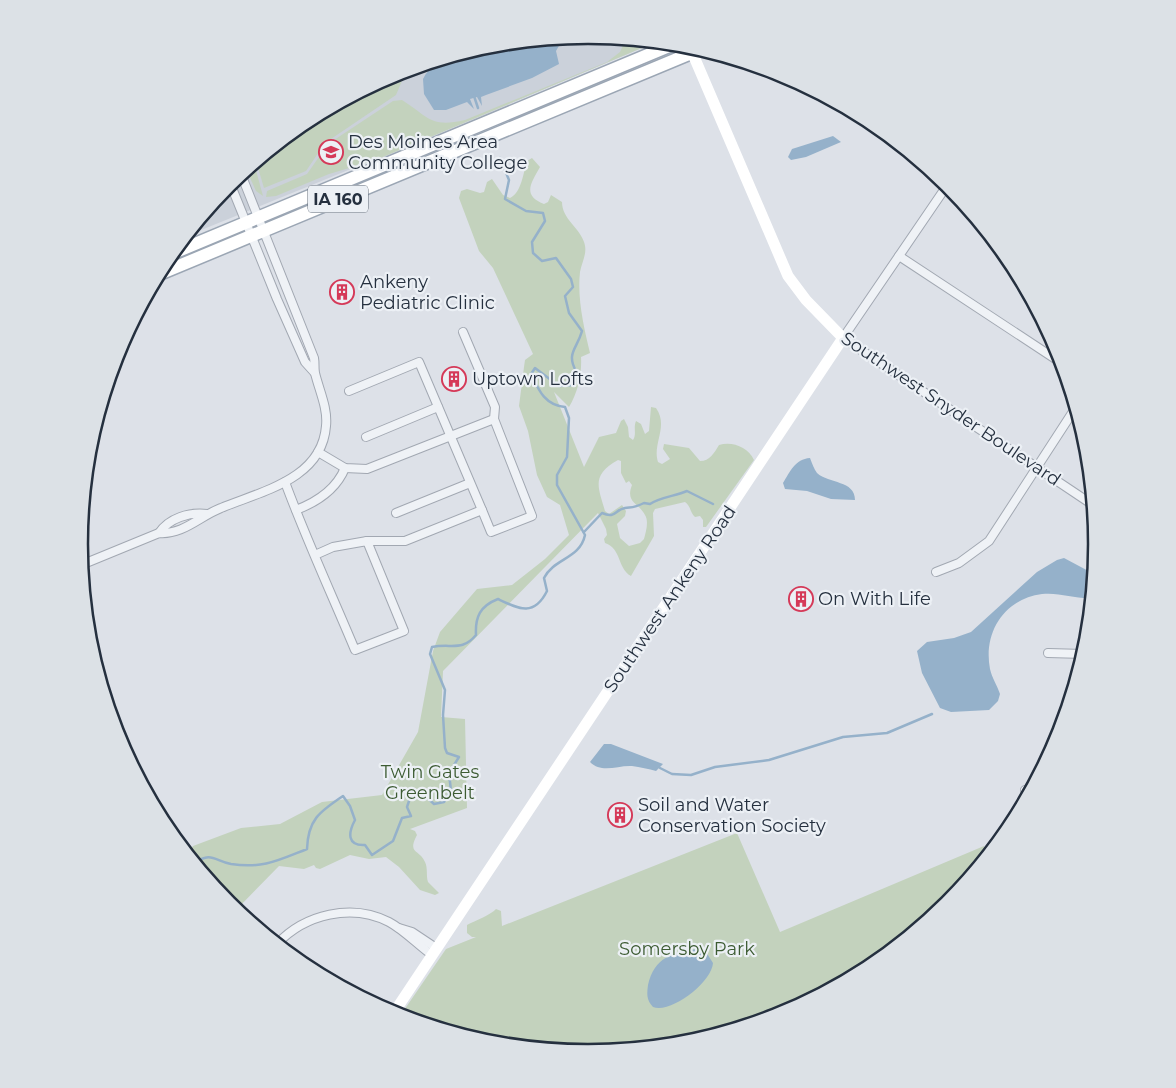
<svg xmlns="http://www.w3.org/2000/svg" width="1176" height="1088" font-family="Montserrat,sans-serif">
<rect width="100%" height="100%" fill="#dde1e8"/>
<path fill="#cbd1da" d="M588 35 656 42 481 116 184 237 228 184 305 121 393 74 489 45Z"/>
<g fill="#c3d2bd" fill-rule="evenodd">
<path d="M626 39 656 42 376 160 329 174 276 196 266 197 267 191 307 174 328 144 393 101 402 100C429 117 430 128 465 120L607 62 620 52Z"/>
<path d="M407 69 396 95 325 143 306 171 264 188 256 161 305 121 393 74Z"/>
<path d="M532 158 540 167C532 182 521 195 544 204L548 202 551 195 562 202C562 219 579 227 584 242 588 253 582 261 580 272 577 298 584 328 590 353L581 357C582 374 578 392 569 407L554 392 584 467 599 437 616 433 621 421 624 419 628 427 629 437 633 440C637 434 633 428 636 421L641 424 645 434 649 431 651 407 656 408C669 426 652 444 658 462L662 464 670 459 663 449 664 444 689 448 700 461C710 461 714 453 719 445 732 441 748 447 754 460L706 527H703V520L700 516 695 517C690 513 691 506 685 502L655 509 653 513 654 536 631 576C617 568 622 549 605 543L604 539 607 535 606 529 598 513 443 671 441 717 465 719 467 808 410 829 415 831 417 835C407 854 419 849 425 862 428 868 426 876 428 882L439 893 435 895 420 890 399 867 386 857 369 859 350 855 320 869 316 868 314 865 304 869 279 866 236 910 228 904 188 855 193 846 241 828 280 824 322 802 382 795 418 732 433 651 440 632 477 589 512 585 545 559 569 535 560 505 547 497 537 475 528 431 519 406 524 367 525 360 533 354 493 268 479 251 459 198 461 191 467 189 480 193 484 192 487 182 492 179 503 195 510 198C522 192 523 173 527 161ZM618 460 621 461V473L626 483 629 481 632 485C625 503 639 503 645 515 649 521 646 532 644 539L640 543 629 546 620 538 617 524 625 516 626 511 622 505 609 514 605 511C598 487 591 475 618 460Z"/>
<path d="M254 163 263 196 256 191 246 169Z"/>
<path d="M737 833 780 932 984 846 988 855 953 898 935 906 936 914 871 967 783 1014 687 1043 588 1053 488 1043 400 1016 446 949 476 937H472L467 933V925C475 921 492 914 496 909L501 911 502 926Z"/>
</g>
<g fill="#95b1ca">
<path d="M564 37 556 51 559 64 532 78 486 95 481 97 482 106 477 97 470 99 474 109 467 102 446 110H434L424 94 423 79C442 41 527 41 564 37Z"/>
<path d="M833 136 841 142 806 157 791 160 788 157 792 149Z"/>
<path d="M810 458C812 463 814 469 817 473 829 484 855 480 855 500L831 499 807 491 785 489 783 483C790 472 795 459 810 458Z"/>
<path d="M1064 558 1094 574 1092 598C1075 599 1059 592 1042 594 1004 599 983 633 990 669 992 678 997 685 1000 694L998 701 989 710 951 712 940 708 922 673 917 651 927 642 954 638 971 632 1037 572 1057 560Z"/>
<path d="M604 744H611L663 764 656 771C649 769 640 767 632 766 618 765 602 774 590 762Z"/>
<path d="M699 949 706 952 713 963C712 982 671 1014 653 1007 646 1000 647 993 648 985 654 958 673 951 699 949Z"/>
</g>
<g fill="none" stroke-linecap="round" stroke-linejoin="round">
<g stroke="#95b1ca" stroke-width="2.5">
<path d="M474 96 478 108"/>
<path d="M584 532 602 513C616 519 614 510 625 508 633 507 634 508 644 503L650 504C660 497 676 496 687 491L713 504"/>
<path d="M660 768 672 774 691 775 715 767 769 760 843 737 887 733 932 714"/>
<path d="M195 863C211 851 215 861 231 864 263 869 279 860 307 849 308 820 319 812 343 796L350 806 355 820C348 833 347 846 365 845L372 855 393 841 402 818 411 816 407 807 411 795 416 792 422 793 434 804 444 802 451 791 449 773 459 757 447 753 445 748 443 715 445 690 430 654 432 647C451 643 462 652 476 635 475 617 480 606 498 599 519 609 534 617 547 591L544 578C554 558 580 559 585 535L557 485V475L567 457 569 418 565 407C545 405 539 391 531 374L535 368 559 386 572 385 576 371C566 353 577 349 582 331L569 313 565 296 573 287 571 279 556 258 542 261 533 253 532 242 545 221 543 213 526 211 505 199 509 180 500 158"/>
</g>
<defs>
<g id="street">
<path d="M230 183 277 299 305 362 314 372"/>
<path d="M948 184 843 338 1093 505"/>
<path d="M899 256 1063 364"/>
<path d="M463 332 495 407 494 419"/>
<path d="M349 391 419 362 482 510"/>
<path d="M366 437 438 407"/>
<path d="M318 452 345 468 367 469 494 419 532 516 491 532 482 510 405 541H367"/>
<path d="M285 482C306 539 332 595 355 650L404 631 367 541 333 547 315 555"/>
<path d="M296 510C317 502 336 490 345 468"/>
<path d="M396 513 470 483"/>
<path d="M159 533C169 518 189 512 207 514"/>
<path d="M81 565 159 533C183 535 200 516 221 508 262 491 322 479 326 426 328 408 319 390 315 373 314 368 315 363 314 358L241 174"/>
<path d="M936 572 959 563 989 541 1076 407"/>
<path d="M1048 653 1084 654"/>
<path d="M1025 790 1029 793"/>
<path d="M399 928 412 932 436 948"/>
<path d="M277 944C305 914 352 903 389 922 404 930 418 945 432 955"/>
</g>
<g id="primary">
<path d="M171 254 674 44"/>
<path d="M157 275 701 49"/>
</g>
</defs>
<use href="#street" stroke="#a2a8b2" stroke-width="10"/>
<use href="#primary" stroke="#9ba6b4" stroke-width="15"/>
<use href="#street" stroke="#eff2f6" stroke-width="8"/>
<path stroke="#fff" stroke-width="11" d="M393 1014 843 338 806 300 788 276 689 45"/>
<use href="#primary" stroke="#fff" stroke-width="12"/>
</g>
<defs>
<symbol id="university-ring" viewBox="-11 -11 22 22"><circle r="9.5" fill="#ecf0f5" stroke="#d53958" stroke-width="1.5"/><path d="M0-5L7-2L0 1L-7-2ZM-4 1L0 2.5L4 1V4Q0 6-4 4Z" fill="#d53958"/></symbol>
<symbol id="building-ring" viewBox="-11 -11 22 22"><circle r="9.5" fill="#ecf0f5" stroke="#d53958" stroke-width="1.5"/><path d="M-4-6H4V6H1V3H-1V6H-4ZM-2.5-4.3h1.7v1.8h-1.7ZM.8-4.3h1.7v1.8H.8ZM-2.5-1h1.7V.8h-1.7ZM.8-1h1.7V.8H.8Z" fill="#d53958"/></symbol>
</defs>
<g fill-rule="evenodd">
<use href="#university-ring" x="317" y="138" width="28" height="28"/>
<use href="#building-ring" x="328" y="278" width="28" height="28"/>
<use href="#building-ring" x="440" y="365" width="28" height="28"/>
<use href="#building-ring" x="787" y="585" width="28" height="28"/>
<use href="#building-ring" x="606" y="801" width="28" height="28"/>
</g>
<g text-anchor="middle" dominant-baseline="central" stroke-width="4.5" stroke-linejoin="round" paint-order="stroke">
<rect fill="#ecf0f5" stroke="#616a76" stroke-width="1" x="308" y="185.5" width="60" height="27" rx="4"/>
<g font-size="16" font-weight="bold" fill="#25303f">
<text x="338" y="199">IA 160</text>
</g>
<g font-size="18" fill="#25303f" stroke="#ecf0f5" text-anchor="start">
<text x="348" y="142">Des Moines Area<tspan x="348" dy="21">Community College</tspan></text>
<text x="360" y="282">Ankeny<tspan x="360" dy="21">Pediatric Clinic</tspan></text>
<text x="472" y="379">Uptown Lofts</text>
<text x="818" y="599">On With Life</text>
<text x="638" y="805">Soil and Water<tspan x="638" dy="21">Conservation Society</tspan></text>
</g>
<g font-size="18" fill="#25303f" stroke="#ecf0f5">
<text transform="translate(951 409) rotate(34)">Southwest Snyder Boulevard</text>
<text transform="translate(670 599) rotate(-56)">Southwest Ankeny Road</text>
</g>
<g font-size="18" fill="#3c5b32" stroke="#ecf0f5">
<text x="430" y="772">Twin Gates<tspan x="430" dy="21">Greenbelt</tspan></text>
<text x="687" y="949">Somersby Park</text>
</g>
</g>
<path d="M0 0H1176V1088H0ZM88 544a500 500 0 1 1 1000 0a500 500 0 1 1-1000 0Z" fill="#dce1e6" fill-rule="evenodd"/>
<path fill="none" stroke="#25303f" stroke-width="2.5" d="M88 544a500 500 0 1 1 1000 0a500 500 0 1 1-1000 0Z"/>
</svg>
